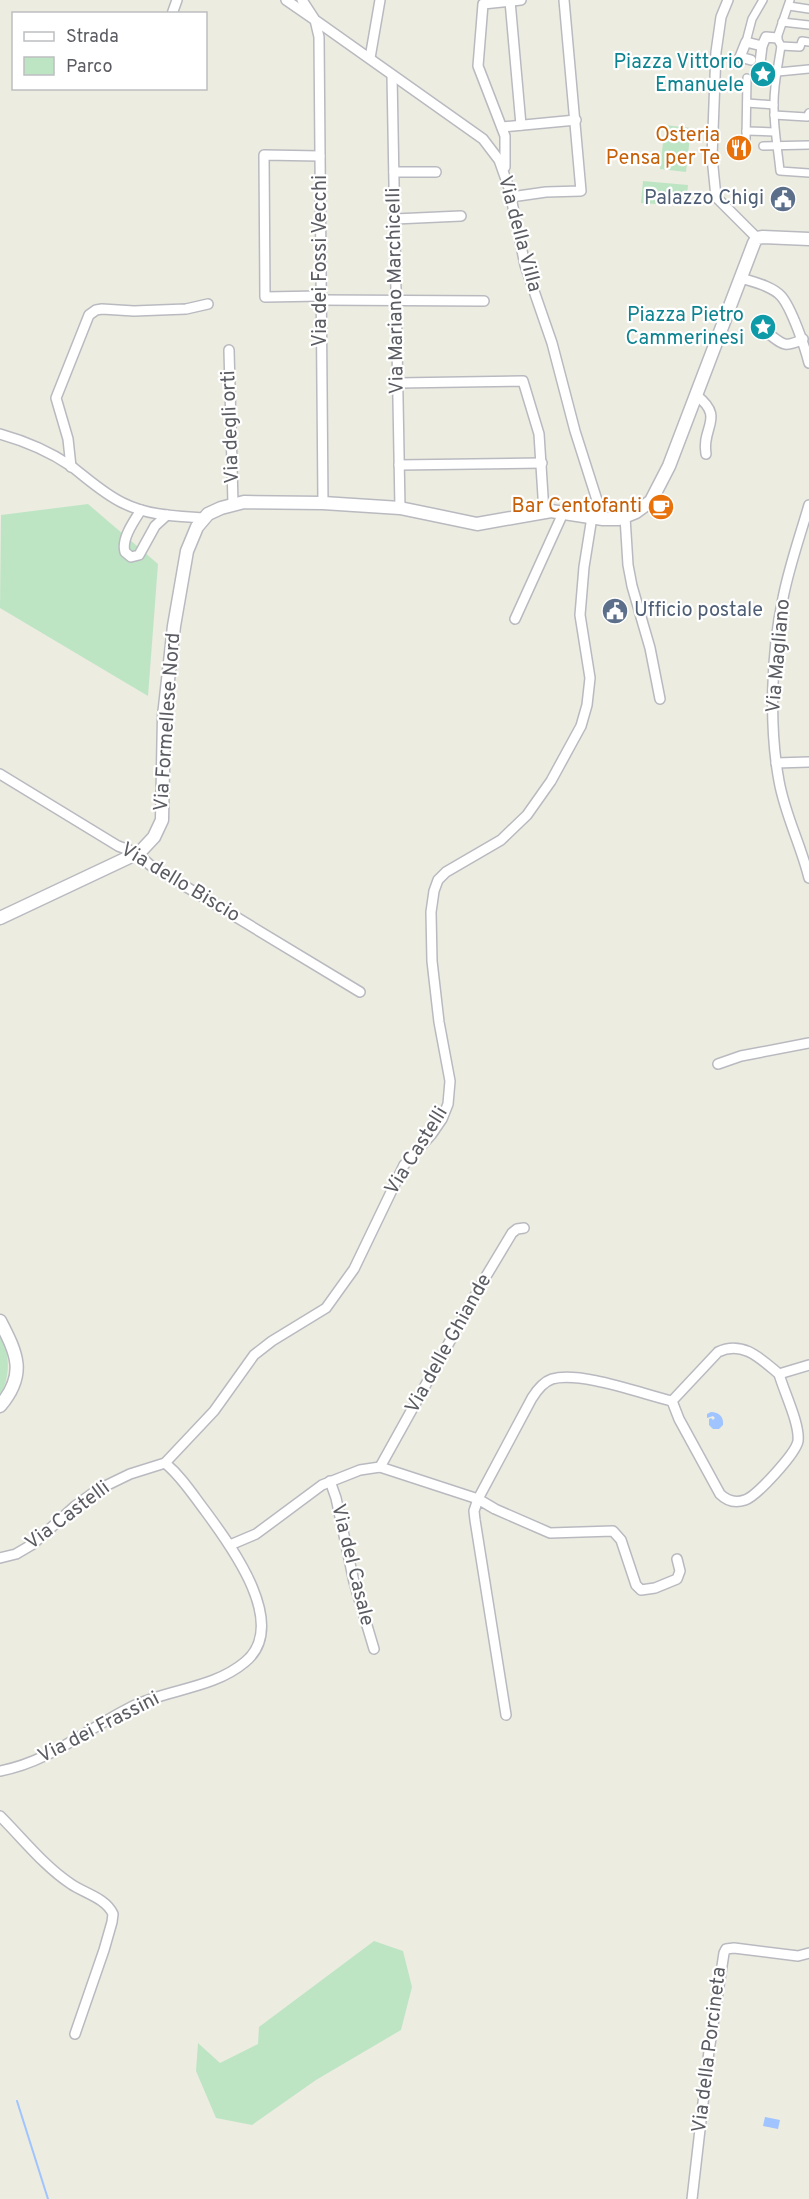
<svg xmlns="http://www.w3.org/2000/svg" width="809" height="2199" font-family="Overpass,sans-serif">
<rect width="100%" height="100%" fill="#edece1"/>
<g fill="#bde5c4">
<path d="M665 125 691 128 686 172 660 169Z"/>
<path d="M643 181 688 185 686 206 641 203Z"/>
<path d="M88 504 158 564 148 696 0 608 1 515Z"/>
<path d="M0 1334C10 1353 11 1376 0 1395Z"/>
<path d="M374 1941 403 1951 412 1987 401 2030 316 2080 252 2125 216 2118 196 2071 198 2043 220 2063 258 2044 259 2027Z"/>
</g>
<g fill="#9fc4ff">
<path d="M711 1412C719 1412 724 1417 723 1425L719 1429H713L709 1425V1419L711 1418 713 1420 715 1418 713 1416 707 1418V1414Z"/>
<path d="M765 2117 780 2120 778 2129 763 2126Z"/>
</g>
<g fill="none" stroke-linecap="round" stroke-linejoin="round">
<path stroke="#9fc4ff" stroke-width="2" d="M17 2101 48 2199"/>
<defs>
<g id="pedestrian">
<path d="M790 0 777 38 781 46C778 66 773 88 774 109 774 130 778 150 780 171L809 173"/>
<path d="M789 6 809 9"/>
<path d="M782 22 809 25"/>
<path d="M746 42 752 19 763 0"/>
<path d="M781 46 800 47 802 41 809 42"/>
<path d="M778 72 809 69"/>
<path d="M747 103 774 105"/>
<path d="M774 115 807 117 809 113"/>
<path d="M746 131 775 132"/>
<path d="M746 139 747 78"/>
<path d="M763 146 809 145"/>
</g>
<g id="minor">
<path d="M286 0 315 20 319 37 323 503"/>
<path d="M302 0 315 20 483 139 499 160 509 188 525 265 552 343 575 431 603 519"/>
<path d="M728 0 721 17 716 52 712 157 716 197 757 238"/>
<path d="M510 1 521 125"/>
<path d="M172 14 177 0"/>
<path d="M370 58 380 0"/>
<path d="M751 60 740 57 746 42 762 46 766 37 777 38"/>
<path d="M760 63 762 46"/>
<path d="M392 75 400 508"/>
<path d="M502 127 576 120"/>
<path d="M320 156 264 155 265 297 321 296"/>
<path d="M505 167V136L478 66 483 4 521 0"/>
<path d="M394 172H436"/>
<path d="M511 197 546 192 581 191 564 0"/>
<path d="M395 219 461 216"/>
<path d="M741 278C753 282 772 286 781 296 791 307 805 347 809 363"/>
<path d="M321 300 484 301"/>
<path d="M769 334C783 345 785 348 803 339"/>
<path d="M229 350 233 504"/>
<path d="M398 383 523 381 539 434 544 512"/>
<path d="M696 395C726 418 701 427 706 454"/>
<path d="M0 434C25 441 49 451 71 466 88 479 104 494 123 503 149 516 177 516 204 518"/>
<path d="M399 465 542 463"/>
<path d="M71 467 68 439 56 398 89 315 96 310 102 309 134 311 186 309 208 304"/>
<path d="M809 505C800 536 789 567 783 598 771 653 769 727 779 781 785 815 801 845 809 878"/>
<path d="M141 510C134 521 121 539 125 552L131 557 139 555 155 526 167 515"/>
<path d="M625 517 628 565 632 586 650 648 660 699"/>
<path d="M515 619 564 511"/>
<path d="M776 763 809 762"/>
<path d="M0 774 118 846 137 853 150 865 360 992"/>
<path d="M718 1064 741 1056 809 1043"/>
<path d="M672 1401 679 1419 720 1494C727 1501 736 1503 745 1500 757 1496 796 1453 798 1441 800 1424 784 1392 779 1374"/>
<path d="M380 1467 485 1278 512 1233 517 1229 524 1228"/>
<path d="M330 1481 336 1498 354 1582 374 1649"/>
<path d="M230 1545 256 1534 322 1485 360 1470 380 1467 478 1499 532 1398C537 1390 543 1382 552 1379 581 1371 642 1394 672 1401L718 1352C743 1340 761 1359 779 1374L809 1365"/>
<path d="M0 1558 16 1554 33 1544 75 1506 97 1490 130 1474 165 1463 214 1411 254 1355 272 1341 326 1308 354 1269 404 1165 431 1135 442 1119 448 1104 450 1081 439 1022 432 961 431 912 434 891 438 880 446 872 501 840 527 815 551 781 581 726 587 705 590 678 580 615 584 567 592 517"/>
<path d="M506 1715 475 1520 474 1511 478 1499 495 1509 550 1533 613 1531 621 1540 636 1585 641 1590 655 1588 677 1579 680 1571 677 1559"/>
<path d="M0 1771C49 1762 87 1729 131 1707 167 1689 213 1689 245 1662 290 1625 231 1546 206 1512 193 1495 182 1477 165 1463"/>
<path d="M0 1816C23 1839 44 1866 71 1884 84 1893 106 1898 113 1914L112 1922 104 1950 75 2034"/>
<path d="M692 2199 709 2051 724 1953 726 1949 734 1948 798 1956 809 1953"/>
</g>
<g id="tertiary">
<path d="M0 918 140 852 154 837 162 820 164 716 174 626 187 551 197 527 208 514 221 508 244 502 323 503 400 508 477 524 551 511 603 519H619L636 512 651 501 669 466 754 243 757 238 763 237 809 239"/>
<path d="M0 1321C17 1354 27 1374 0 1406"/>
</g>
</defs>
<use href="#pedestrian" stroke="#b9bac0" stroke-width="10"/>
<use href="#minor" stroke="#b9bac0" stroke-width="12"/>
<use href="#tertiary" stroke="#b9bac0" stroke-width="15"/>
<use href="#pedestrian" stroke="#fff" stroke-width="7"/>
<use href="#minor" stroke="#fff" stroke-width="9"/>
<use href="#tertiary" stroke="#fff" stroke-width="12"/>
</g>
<defs>
<symbol id="sight-disc" viewBox="-11 -11 22 22"><circle r="9.5" fill="#0f9aa8" stroke="#fff"/><path d="M0-6L1.8-2.2L6-1.7L2.9 1.2L3.7 5.4L0 3.3L-3.7 5.4L-2.9 1.2L-6-1.7L-1.8-2.2Z" fill="#fff"/></symbol>
<symbol id="restaurant-disc" viewBox="-11 -11 22 22"><circle r="9.5" fill="#e8710a" stroke="#fff"/><path d="M-5-6h1v4h1v-4h1v4h1v-4h1v5L-1.5 .5V6h-2V.5L-5-1ZM5-6V6H3V1.5H1.5Q1.5-4 5-6Z" fill="#fff"/></symbol>
<symbol id="civic-disc" viewBox="-11 -11 22 22"><circle r="9.5" fill="#5c6f8a" stroke="#fff"/><path d="M-.6-6.5H3V-4.5H.6V-3L4-1V1h2V6H-6V1h2V-1L-.6-3ZM-1.2 2.5V6h2.4V2.5Z" fill="#fff"/></symbol>
<symbol id="cafe-disc" viewBox="-11 -11 22 22"><circle r="9.5" fill="#e8710a" stroke="#fff"/><path d="M-5.5-4.5H6V0H3Q3 3.5 0 3.5H-2.5Q-5.5 3.5-5.5 0ZM3-3.2v2h1.7v-2ZM-6 4.5H4V6H-6Z" fill="#fff"/></symbol>
</defs>
<g fill-rule="evenodd">
<use href="#sight-disc" x="748" y="59" width="30" height="30"/>
<use href="#restaurant-disc" x="724" y="133" width="30" height="30"/>
<use href="#civic-disc" x="768" y="184" width="30" height="30"/>
<use href="#sight-disc" x="748" y="312" width="30" height="30"/>
<use href="#cafe-disc" x="646" y="492" width="30" height="30"/>
<use href="#civic-disc" x="600" y="596" width="30" height="30"/>
</g>
<g text-anchor="middle" dominant-baseline="central" stroke-width="4.5" stroke-linejoin="round" paint-order="stroke">
<g font-size="20" fill="#0d838f" stroke="#fff" text-anchor="end">
<text x="744" y="63">Piazza Vittorio<tspan x="744" dy="23">Emanuele</tspan></text>
<text x="744" y="316">Piazza Pietro<tspan x="744" dy="23">Cammerinesi</tspan></text>
</g>
<g font-size="20" fill="#c56008" stroke="#fff" text-anchor="end">
<text x="720" y="136">Osteria<tspan x="720" dy="23">Pensa per Te</tspan></text>
<text x="642" y="507">Bar Centofanti</text>
</g>
<g font-size="20" fill="#4e5e75" stroke="#fff" text-anchor="end">
<text x="764" y="199">Palazzo Chigi</text>
<text x="634" y="611" text-anchor="start">Ufficio postale</text>
</g>
<g font-size="20" fill="#5a5c62" stroke="#fff">
<text transform="translate(519 234) rotate(75)">Via della Villa</text>
<text transform="translate(321 261) rotate(-90)">Via dei Fossi Vecchi</text>
<text transform="translate(396 291) rotate(-91)">Via Mariano Marchicelli</text>
<text transform="translate(231 427) rotate(-92)">Via degli orti</text>
<text transform="translate(779 656) rotate(-85)">Via Magliano</text>
<text transform="translate(168 722) rotate(-86)">Via Formellese Nord</text>
<text transform="translate(180 883) rotate(31)">Via dello Biscio</text>
<text transform="translate(417 1151) rotate(-58)">Via Castelli</text>
<text transform="translate(449 1344) rotate(-61)">Via delle Ghiande</text>
<text transform="translate(68 1516) rotate(-37)">Via Castelli</text>
<text transform="translate(352 1565) rotate(76)">Via del Casale</text>
<text transform="translate(99 1728) rotate(-27)">Via dei Frassini</text>
<text transform="translate(710 2050) rotate(-83)">Via della Porcineta</text>
</g>
</g>
<rect x="12" y="12" width="195" height="78" fill="#ffffff" stroke="#bdbec0" stroke-width="1.5"/>
<rect x="24" y="32" width="30" height="9" fill="#ffffff" stroke="#bdbec0" stroke-width="1.5"/>
<text x="66" y="42" font-size="18" fill="#5a5c62">Strada</text>
<rect x="24" y="57" width="30" height="18" fill="#bde5c4" stroke="#bdbec0" stroke-width="1.5"/>
<text x="66" y="72" font-size="18" fill="#5a5c62">Parco</text>
</svg>
